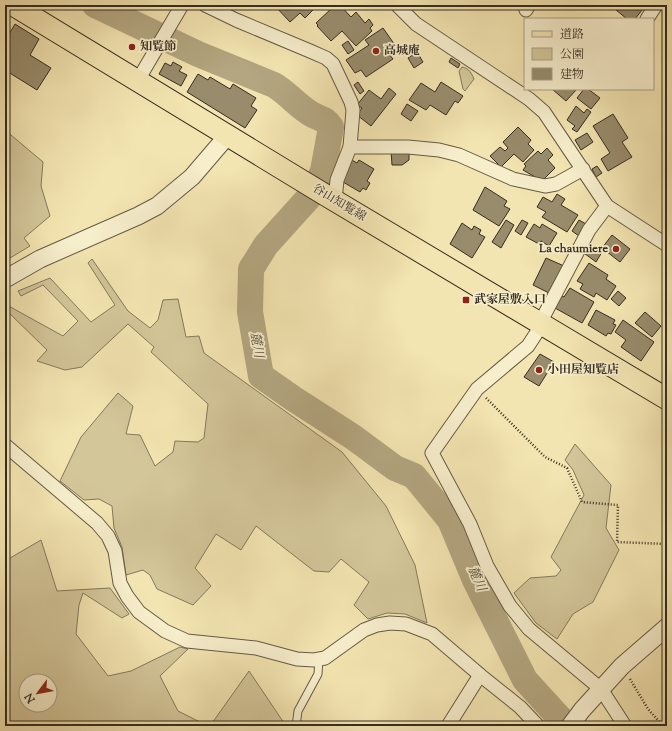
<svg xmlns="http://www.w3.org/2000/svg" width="672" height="731" font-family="'Sorts Mill Goudy','Noto Serif JP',serif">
<rect width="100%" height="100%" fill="#f3e5b1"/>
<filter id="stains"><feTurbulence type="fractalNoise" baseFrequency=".005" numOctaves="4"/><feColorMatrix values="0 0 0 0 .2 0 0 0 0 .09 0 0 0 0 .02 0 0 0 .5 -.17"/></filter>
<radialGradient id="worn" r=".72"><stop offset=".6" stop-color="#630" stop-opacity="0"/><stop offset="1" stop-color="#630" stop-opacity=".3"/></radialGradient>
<g fill="#d3c699" stroke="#84795d" fill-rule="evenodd">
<path d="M462 67C469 68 472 74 474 79L465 91 463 89 459 71Z"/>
<path d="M5 130 43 162 41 186 50 216 24 238 30 246 5 261Z"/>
<path d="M92 259 128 311 150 328 158 320 163 300 178 299 186 337 199 336 204 353 342 452 386 506 415 565 427 623 405 614 387 613 368 619 354 605 369 582 341 559 329 572 314 571 256 526 241 550 216 534 195 568 211 586 193 605 157 589 150 575 143 570 126 575 122 547 114 528 112 506 99 499 84 500 60 481 81 437 118 393 133 406 126 434 140 435 155 466 173 452 175 441 198 442 204 438 208 404 151 352 154 347 128 324 82 367 65 370 37 361 47 350 5 309V304L63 336 78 321 43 285 21 296 18 291 50 278 91 322 115 305 88 263Z"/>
<path d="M575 444 611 485 606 528 619 550 593 602 573 614 557 639 536 623 514 593 530 578 556 576 561 570 551 557 584 495 573 470 565 460Z"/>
<path d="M41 540 57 591 110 588 129 614 122 618 83 593 79 605 76 634 108 676 131 671 180 647 188 649 160 676 178 711 208 726H5V561ZM26 681H50V705H26Z"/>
<path d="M249 671 286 726H210Z"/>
</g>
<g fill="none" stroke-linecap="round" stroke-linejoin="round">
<path stroke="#b3a680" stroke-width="26" d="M95 5 198 54 274 85C288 93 298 107 313 115 321 119 326 119 331 127L323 171 312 194 266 245 251 269 250 312 261 376 294 399 353 437 395 468 414 476 450 520 475 580 525 680 567 726"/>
</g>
<g fill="#988c6c" stroke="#362c21">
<path d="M274 5H308L313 10 305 18 300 13 290 22Z"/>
<path d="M340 5 351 17 356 12 365 23 369 19 373 25 370 28 372 31 356 46 342 31 331 41 317 26 318 25 316 23 332 8 334 10Z"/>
<path d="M610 5H635L642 10 635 19H627Z"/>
<path d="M15 24 39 39 30 55 51 68 37 90 5 70V41Z"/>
<path d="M383 28 397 48 389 54 393 59 366 77 361 70 355 73 346 60 369 45 365 40Z"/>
<path d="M348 41 354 50 348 54 342 45Z"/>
<path d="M417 52 423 62 414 68 408 58Z"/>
<path d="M451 58 460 64 458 68 449 62Z"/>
<path d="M173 62 182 67 179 71 187 75 181 86 159 74 165 63 171 66Z"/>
<path d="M198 74 208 80 210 77 230 89 233 84 256 98 251 106 257 110 245 128 187 92Z"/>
<path d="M358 82 364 91 360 94 354 85Z"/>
<path d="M441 82 463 96 458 103 455 101 446 115 430 105 426 110 409 100 421 83 435 92Z"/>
<path d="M389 88 396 94 371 126 357 115 362 108 357 105 369 90 381 99Z"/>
<path d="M552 89H577L566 101Z"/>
<path d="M584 89H588L600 98 591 109 577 98Z"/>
<path d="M407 104 418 111 411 121 401 114Z"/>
<path d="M576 106 584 113 587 109 591 112 577 132 572 129 575 126 567 120Z"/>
<path d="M613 114 628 138 622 142 632 157 608 171 601 159 610 153 593 126Z"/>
<path d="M518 127 531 140 528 144 534 150 523 162 514 154 501 167 490 156 500 147 505 151 508 148 503 142Z"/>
<path d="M587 133 593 142 581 150 575 140Z"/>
<path d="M547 148 553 155 548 160 555 168 542 181 523 170 526 166 524 164 538 151 541 154Z"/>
<path d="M409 150V160L402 165H392L391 151Z"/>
<path d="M350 159 357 163 359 160 374 169 367 181 370 183 366 190 363 188 360 192 338 179Z"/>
<path d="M597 166 602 173 596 177 592 169Z"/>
<path d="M485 187 507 201 504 206 510 209 499 226 473 210Z"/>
<path d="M557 194 565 199 561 205 578 215 567 232 542 217 546 212 537 207 543 197 552 202Z"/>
<path d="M506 220 514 225 501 248 492 242Z"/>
<path d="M522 220 528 223 521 235 515 231Z"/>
<path d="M579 220 586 224 579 236 572 231Z"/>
<path d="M462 223 472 230 474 226 481 230 479 234 485 237 472 258 450 244Z"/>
<path d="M534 224 540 228 542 224 557 233 549 246 541 241 539 244 526 237Z"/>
<path d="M612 235 630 249 620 262 602 248Z"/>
<path d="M590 244 602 252 596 262 584 253Z"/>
<path d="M546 258 564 266 551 294 533 285Z"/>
<path d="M589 263 608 275 606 279 616 286 607 300 596 293 594 297 580 289 583 284 577 281Z"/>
<path d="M570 288 594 302 582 323 555 308 562 296 564 297Z"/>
<path d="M618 291 626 298 619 306 611 299Z"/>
<path d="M596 310 615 320 613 324 616 325 611 334 608 333 606 336 588 325Z"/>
<path d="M645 312 661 326 652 337 635 323Z"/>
<path d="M623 320 654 342 641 361 621 347 626 340 615 332Z"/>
<path d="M540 354 554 362 539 386 524 377Z"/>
</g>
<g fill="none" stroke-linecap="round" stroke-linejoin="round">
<defs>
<path id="service" d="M296 726 298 711 318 674 319 659"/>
<g id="minor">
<path d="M205 5 236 20 310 51 326 58 333 64 351 102 353 110 350 147"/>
<path d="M397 5 416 24 529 99 544 112 607 206 667 245"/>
<path d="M526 10 529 5"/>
<path d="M647 19 656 5"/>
<path d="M138 80 182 5"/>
<path d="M335 201 337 180 350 147H408L439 150 459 155 513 179 545 186 556 184 583 169"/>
<path d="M607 206 589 230 540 323 539 329 528 346 477 389 432 453 470 524 487 566 510 606 529 629 601 689 625 726"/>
<path d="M5 445 97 523 108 536 115 551 120 583 127 596 139 612 165 631 187 641 256 648 297 659 314 660 325 658 364 630 377 625 390 623 406 624 432 634 480 675 520 707 538 726"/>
<path d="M448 726 480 675"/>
</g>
<g id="tertiary">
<path d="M5 279 40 259 138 216 157 206 192 177 228 135"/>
<path d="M570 726 582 710 622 666 667 627"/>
</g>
<path id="primary" d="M13 5 327 196 667 399"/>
</defs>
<use href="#service" stroke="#655a45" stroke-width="9"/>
<use href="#minor" stroke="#655a45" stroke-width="15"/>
<use href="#tertiary" stroke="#655a45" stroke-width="19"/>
<use href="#primary" stroke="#362c21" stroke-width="23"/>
<g stroke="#362c21" stroke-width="2.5" stroke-dasharray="1 2" stroke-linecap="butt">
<path d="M486 398 545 457 567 468 582 502 618 505 617 542 667 544"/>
<path d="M630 679 648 709 663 726"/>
</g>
<use href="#service" stroke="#f7eecc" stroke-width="7"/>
<use href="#minor" stroke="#f7eecc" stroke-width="13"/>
<use href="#tertiary" stroke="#f7eecc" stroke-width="17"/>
<use href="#primary" stroke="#f3e5b1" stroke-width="21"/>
</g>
<g fill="#8f2418" stroke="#f7eecc" stroke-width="1.5">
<circle cx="132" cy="47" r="4"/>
<circle cx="376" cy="51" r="4"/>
<circle cx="616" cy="249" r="4"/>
<rect x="462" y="296" width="8" height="8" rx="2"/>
<circle cx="539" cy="370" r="4"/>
</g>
<g text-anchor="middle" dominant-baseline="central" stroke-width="3.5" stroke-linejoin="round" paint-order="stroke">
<g font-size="12" font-weight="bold" fill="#362c21" stroke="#f7eecc" text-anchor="start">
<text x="140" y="47">知覧節</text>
<text x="384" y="51">高城庵</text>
<text x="608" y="249" text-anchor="end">La chaumiere</text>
<text x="474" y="300">武家屋敷入口</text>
<text x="547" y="370">小田屋知覧店</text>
</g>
<g font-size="12" fill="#362c21" stroke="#f7eecc">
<text transform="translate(339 203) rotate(31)">谷山知覧線</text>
</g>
<g font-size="13" font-style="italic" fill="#5c513e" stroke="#f7eecc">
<text transform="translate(256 345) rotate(80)">麓川</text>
<text transform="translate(476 579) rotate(66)">麓川</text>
</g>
</g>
<rect width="672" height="731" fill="none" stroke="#f3e5b1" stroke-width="20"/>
<rect x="6" y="6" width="660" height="719" fill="none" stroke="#362c21" stroke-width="2"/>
<rect x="10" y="10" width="652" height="711" fill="none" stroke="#362c21"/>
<rect x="524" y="18" width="130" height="72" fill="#f7eecc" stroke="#aaa088"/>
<rect x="532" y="31" width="20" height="6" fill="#f3e5b1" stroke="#aaa088"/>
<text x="560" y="38" font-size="12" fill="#362c21">道路</text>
<rect x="532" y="48" width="20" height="12" fill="#d3c699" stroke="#aaa088"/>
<text x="560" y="58" font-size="12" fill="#362c21">公園</text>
<rect x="532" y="68" width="20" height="12" fill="#988c6c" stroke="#aaa088"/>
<text x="560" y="78" font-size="12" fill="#362c21">建物</text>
<g transform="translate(38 693) rotate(238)"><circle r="19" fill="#f7eecc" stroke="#aaa088"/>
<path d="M0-3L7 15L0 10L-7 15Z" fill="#8f2418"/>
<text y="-6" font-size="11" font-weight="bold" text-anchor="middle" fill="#362c21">N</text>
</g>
<rect width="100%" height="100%" filter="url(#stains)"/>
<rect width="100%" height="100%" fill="url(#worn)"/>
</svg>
